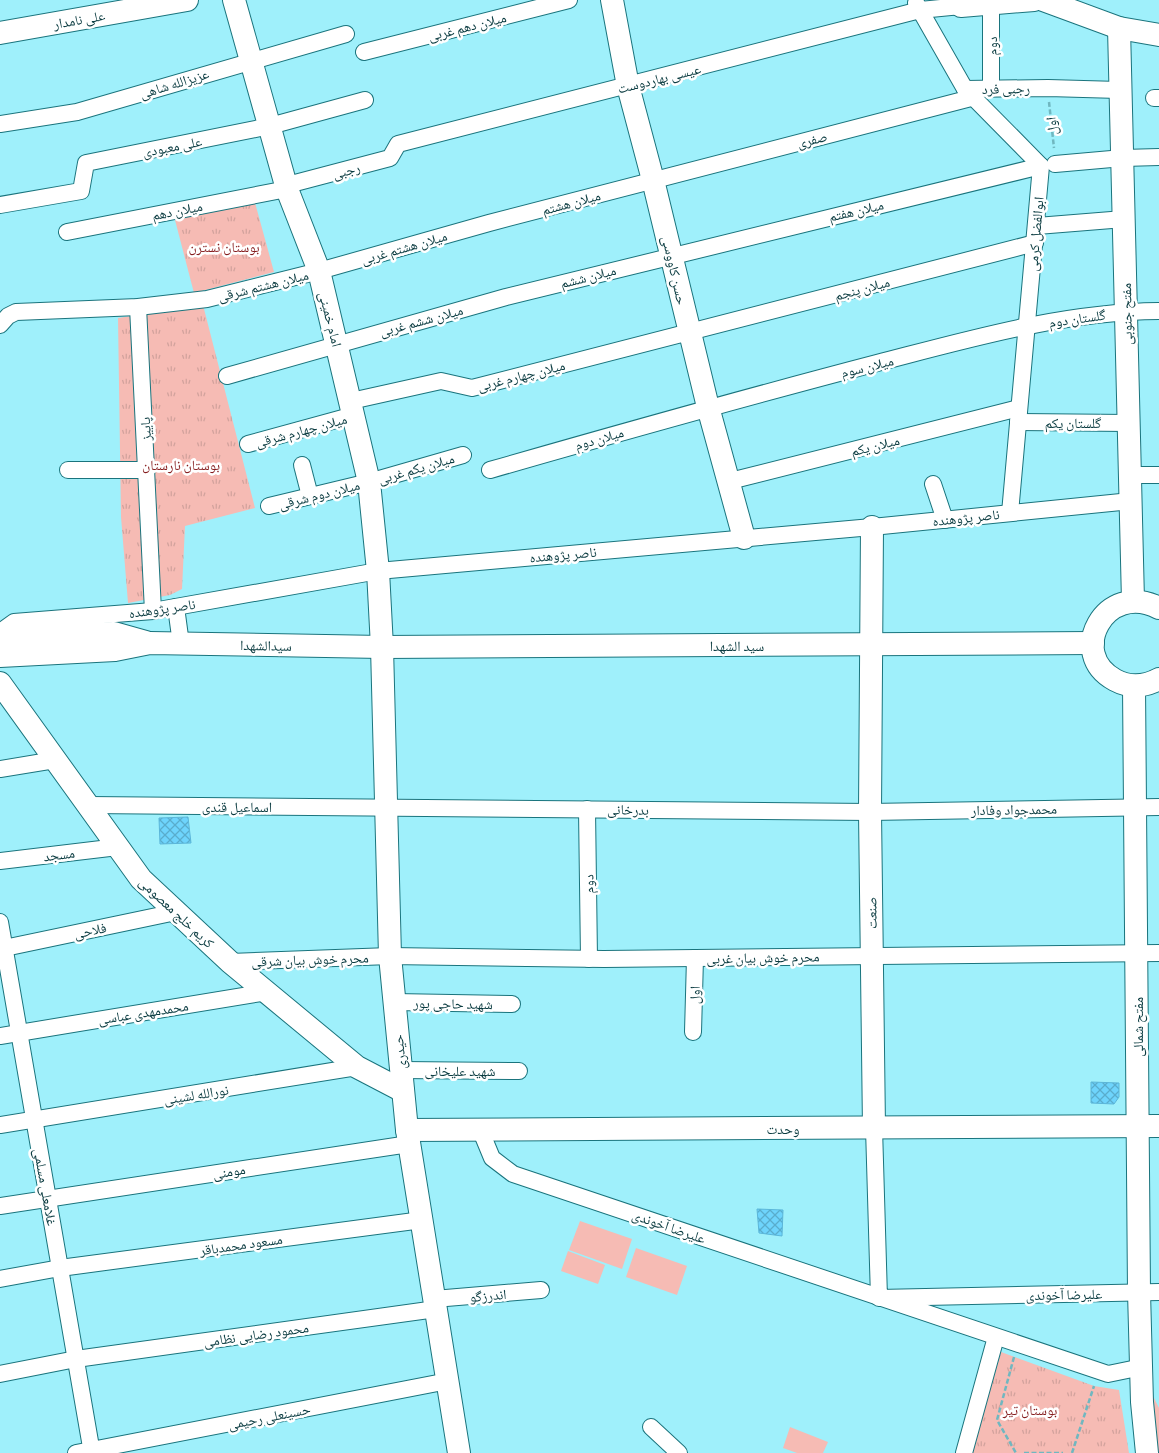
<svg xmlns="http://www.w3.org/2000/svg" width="1159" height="1453" font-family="Barlow,'Noto Naskh Arabic',sans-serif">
<defs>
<pattern id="park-tufts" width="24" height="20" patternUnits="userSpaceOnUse" patternTransform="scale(1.25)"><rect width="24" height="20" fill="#f6bbb4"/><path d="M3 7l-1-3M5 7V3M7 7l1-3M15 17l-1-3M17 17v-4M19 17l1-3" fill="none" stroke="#d2a29c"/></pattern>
<pattern id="building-cross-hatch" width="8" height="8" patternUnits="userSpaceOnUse" patternTransform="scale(1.25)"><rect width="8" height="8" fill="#6ed4fc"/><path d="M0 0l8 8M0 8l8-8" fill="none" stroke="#59adcd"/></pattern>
</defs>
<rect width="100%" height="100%" fill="#9ff0fb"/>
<g fill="#f6bbb4">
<path d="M580 1221 632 1239 622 1269 569 1250Z"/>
<path d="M636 1248 687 1266 677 1295 626 1277Z"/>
<path d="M568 1251 605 1265 598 1284 561 1271Z"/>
<path d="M1152 1394 1159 1408V1453H1155Z"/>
<path d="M790 1427 828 1442 823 1453H797L783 1448Z"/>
</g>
<g fill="url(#park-tufts)">
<path d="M254 199 274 272 194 293 175 220Z"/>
<path d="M203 305 255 508 185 526 182 589 170 595 128 603 121 517 118 318Z"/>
<path d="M1001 1352 1094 1386 1119 1390 1129 1453H972Z"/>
</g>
<g fill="url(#building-cross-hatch)" stroke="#5bb6d9">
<path d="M188 817 191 843 160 844 159 818Z"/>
<path d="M1091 1082 1119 1083V1097L1114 1104 1091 1103Z"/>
<path d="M757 1209 783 1210 782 1236 759 1233Z"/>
</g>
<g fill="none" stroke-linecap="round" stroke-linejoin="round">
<defs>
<g id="street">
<path d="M916 3 965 89 1041 166 1010 513"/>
<path d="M991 3V88"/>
<path d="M364 52 569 0"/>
<path d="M965 89 1048 88 1119 90"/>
<path d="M1154 98H1159"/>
<path d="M0 124 77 112 346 34"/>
<path d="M1055 164 1123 158 1159 157"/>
<path d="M0 205 81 191 86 163 270 126 365 100"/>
<path d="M1037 226 1124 219"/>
<path d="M67 232 287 189 295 183 390 158 398 144 920 10 961 6"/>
<path d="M138 307 153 611"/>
<path d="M0 325 8 316 16 312 138 307 207 299 319 271 489 223 971 98"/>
<path d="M227 376 506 297 1041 166"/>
<path d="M351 401 441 381 472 388 1035 243"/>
<path d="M1018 422 1129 423"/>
<path d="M248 444 354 415"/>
<path d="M302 465 310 496"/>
<path d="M68 470H147"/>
<path d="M490 470C619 433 747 397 877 363 970 339 1062 312 1159 311"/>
<path d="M1130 475H1159"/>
<path d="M730 481 1019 408"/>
<path d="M933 484 945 520"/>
<path d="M269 506 369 482 463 455"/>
<path d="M176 607 181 644"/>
<path d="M0 632 14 622 153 611 378 571 872 527 1131 501"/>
<path d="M0 769 55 760"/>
<path d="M88 805 870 812 1159 807"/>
<path d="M587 809 589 959"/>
<path d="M0 861 118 847"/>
<path d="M0 922 92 1453"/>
<path d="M0 949 176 912"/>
<path d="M230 962 390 956 604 959 1159 953"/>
<path d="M394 1002 512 1004"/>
<path d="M693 1032 695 958"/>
<path d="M0 1036 267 992"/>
<path d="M401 1070 519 1071"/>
<path d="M0 1125 357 1067"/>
<path d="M874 1128 879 1298 1159 1292"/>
<path d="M480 1129 492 1158 513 1174 1108 1374 1142 1367"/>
<path d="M0 1206 409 1144"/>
<path d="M0 1279 60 1268 422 1220"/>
<path d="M434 1299 541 1290"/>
<path d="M0 1374 76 1359 436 1309"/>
<path d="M651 1427 679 1453"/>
<path d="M76 1453 448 1381"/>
<path d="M964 1453 996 1337"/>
</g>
<g id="secondary">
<path d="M234 0 287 189 319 271 369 482 378 571 382 647 390 956 407 1130 459 1453"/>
<path d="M612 0 628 86 653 180 708 407 744 538"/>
<path d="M960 0 961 6 1034 0"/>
<path d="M1043 0 1119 28 1159 35"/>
<path d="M1119 28 1133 601"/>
<path d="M0 33 187 0"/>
<path d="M872 527 870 812 874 1128"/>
<path d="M1159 608C1105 580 1066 654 1115 680 1130 688 1144 687 1159 679"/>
<path d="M0 636 114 633 146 642"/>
<path d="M0 656 115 650 150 643 382 647 1093 643"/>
<path d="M0 683 141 879 230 962 357 1067 403 1091"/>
<path d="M1134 686 1139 1292 1142 1402 1147 1453"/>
<path d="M407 1130 1159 1126"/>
</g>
</defs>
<use href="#street" stroke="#1a747d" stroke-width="18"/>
<use href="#secondary" stroke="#1a747d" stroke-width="24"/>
<g stroke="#70b7c0" stroke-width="2.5" stroke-dasharray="5 2.5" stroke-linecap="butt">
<path d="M1049 102 1054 148"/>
<path d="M1014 1357 997 1420 1016 1453"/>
<path d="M1024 1453H1063"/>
<path d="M1072 1453 1094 1386"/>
</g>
<use href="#street" stroke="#fff" stroke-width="16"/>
<use href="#secondary" stroke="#fff" stroke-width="22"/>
</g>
<g text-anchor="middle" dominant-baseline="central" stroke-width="5" stroke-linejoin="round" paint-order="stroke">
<g font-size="14" fill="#0a3b40" stroke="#fff">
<text transform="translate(79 19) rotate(-10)">علی نامدار</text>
<text transform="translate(467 26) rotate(-14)">میلان دهم غربی</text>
<text transform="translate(991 46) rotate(-90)">دوم</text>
<text transform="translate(659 78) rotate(-14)">عیسی بهاردوست</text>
<text transform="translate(174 83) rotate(-17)">عزیزالله شاهی</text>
<text transform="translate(1006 88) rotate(-1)">رجبی فرد</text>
<text transform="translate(1051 126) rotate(-96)">اول</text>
<text transform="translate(812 139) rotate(-14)">صفری</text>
<text transform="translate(172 146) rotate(-11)">علی معبودی</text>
<text transform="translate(346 170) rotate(-15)">رجبی</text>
<text transform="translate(571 202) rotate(-15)">میلان هشتم</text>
<text transform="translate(177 210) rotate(-11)">میلان دهم</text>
<text transform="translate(856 210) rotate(-13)">میلان هفتم</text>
<text transform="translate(1035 234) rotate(-85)">ابوالفضل کرمی</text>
<text transform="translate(404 247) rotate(-16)">میلان هشتم غربی</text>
<text transform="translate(675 270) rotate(77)">حسن کاووسی</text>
<text transform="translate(588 276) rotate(-14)">میلان ششم</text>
<text transform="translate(263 285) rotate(-14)">میلان هشتم شرقی</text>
<text transform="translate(862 288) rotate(-15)">میلان پنجم</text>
<text transform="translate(1126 314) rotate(-91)">مفتح جنوبی</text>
<text transform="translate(1077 318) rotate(-8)">گلستان دوم</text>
<text transform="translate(331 319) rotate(76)">امام خمینی</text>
<text transform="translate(421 320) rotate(-15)">میلان ششم غربی</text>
<text transform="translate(867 366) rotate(-14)">میلان سوم</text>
<text transform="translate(521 375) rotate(-14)">میلان چهارم غربی</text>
<text x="1073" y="422">گلستان یکم</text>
<text transform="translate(145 429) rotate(-93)">پاییز</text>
<text transform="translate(301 430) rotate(-15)">میلان چهارم شرقی</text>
<text transform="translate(599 438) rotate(-16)">میلان دوم</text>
<text transform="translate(875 445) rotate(-14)">میلان یکم</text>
<text transform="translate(416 468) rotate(-16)">میلان یکم غربی</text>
<text transform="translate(319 494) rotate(-14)">میلان دوم شرقی</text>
<text transform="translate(966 517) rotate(-6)">ناصر پژوهنده</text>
<text transform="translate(563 554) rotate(-5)">ناصر پژوهنده</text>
<text transform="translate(162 608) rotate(-8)">ناصر پژوهنده</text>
<text transform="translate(266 645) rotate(1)">سیدالشهدا</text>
<text x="737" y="645">سید الشهدا</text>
<text x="237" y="806">اسماعیل قندی</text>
<text transform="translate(628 809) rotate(1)">بدرخانی</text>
<text transform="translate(1014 809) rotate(-1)">محمدجواد وفادار</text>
<text transform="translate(59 854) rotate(-7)">مسجد</text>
<text transform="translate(588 884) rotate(-91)">دوم</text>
<text transform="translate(177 912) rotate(43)">کریم خلج معصومی</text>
<text transform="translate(871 913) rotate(-91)">صنعت</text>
<text transform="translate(90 930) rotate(-12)">فلاحی</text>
<text transform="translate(763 957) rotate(-1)">محرم خوش بیان غربی</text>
<text transform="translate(310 959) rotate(-2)">محرم خوش بیان شرقی</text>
<text transform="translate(694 995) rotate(-88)">اول</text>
<text transform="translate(453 1003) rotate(1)">شهید حاجی پور</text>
<text transform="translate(143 1012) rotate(-9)">محمدمهدی عباسی</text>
<text transform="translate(1137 1027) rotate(-90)">مفتح شمالی</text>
<text transform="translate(399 1052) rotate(-96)">حیدری</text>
<text x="460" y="1070">شهید علیخانی</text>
<text transform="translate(196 1094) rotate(-9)">نورالله لشینی</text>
<text x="783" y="1128">وحدت</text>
<text transform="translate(229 1171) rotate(-9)">مومنی</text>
<text transform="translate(46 1187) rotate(80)">غلامعلی مسلمی</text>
<text transform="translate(669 1226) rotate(19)">علیرضا آخوندی</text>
<text transform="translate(241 1244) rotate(-8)">مسعود محمدباقر</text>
<text transform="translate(1064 1294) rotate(-1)">علیرضا آخوندی</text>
<text transform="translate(488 1295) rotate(-5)">اندرزگو</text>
<text transform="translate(256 1334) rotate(-8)">محمود رضایی نظامی</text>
<text transform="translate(269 1416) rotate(-11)">حسینعلی رحیمی</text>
</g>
<g font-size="14" fill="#851c1d" stroke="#fff">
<text x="224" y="246">بوستان نسترن</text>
<text x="181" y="464">بوستان نارستان</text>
<text x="1030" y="1409">بوستان تیر</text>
</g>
</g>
</svg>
